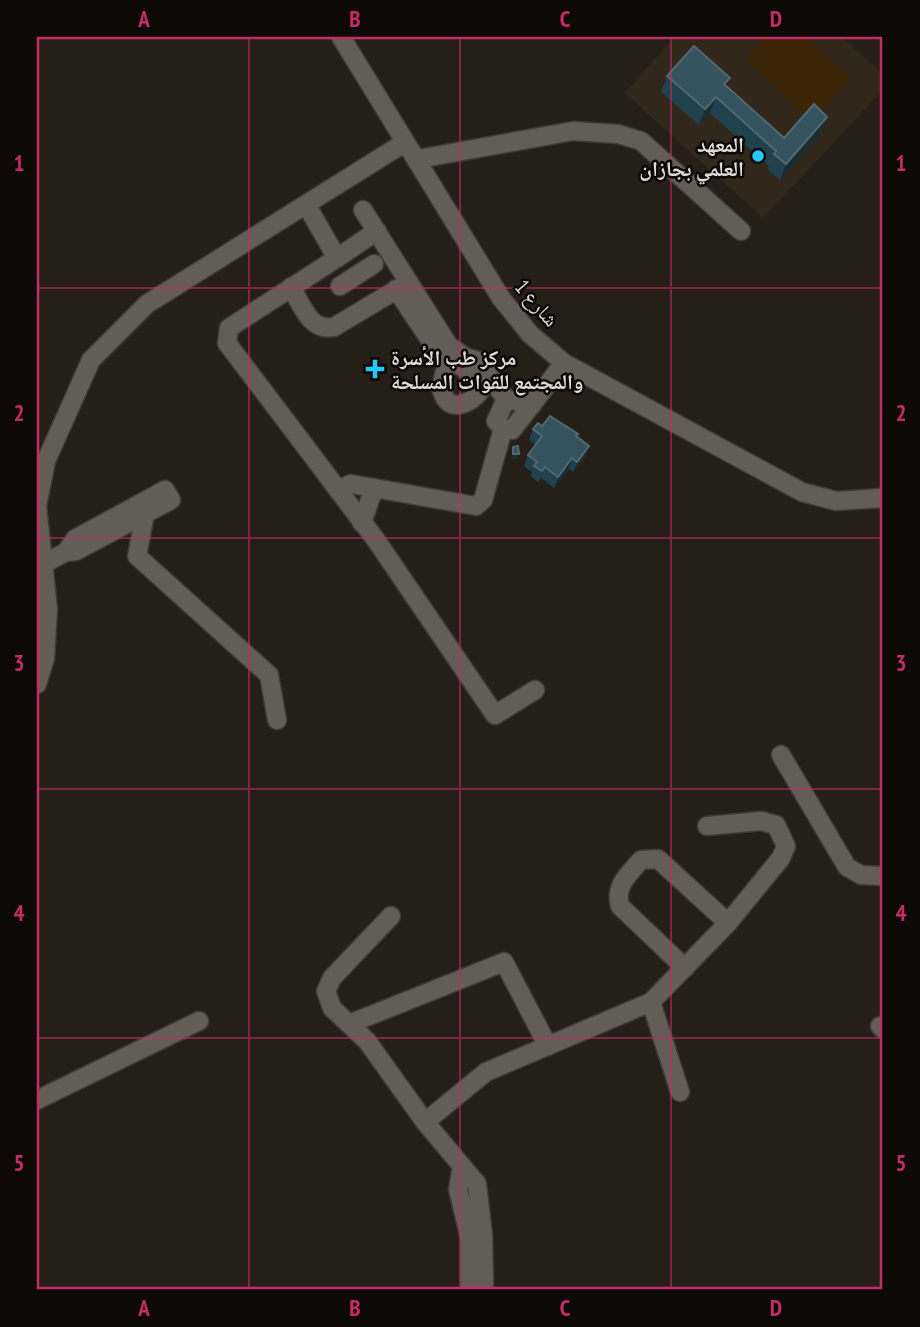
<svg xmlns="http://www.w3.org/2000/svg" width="920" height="1327" font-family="'PT Sans Narrow','Noto Naskh Arabic',sans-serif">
<rect width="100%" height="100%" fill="#251f18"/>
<path fill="#31271b" d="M674 37H842L883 74V90L763 218 625 93Z"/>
<path fill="#3d2607" d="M766 37H806L851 78 812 121 746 60Z"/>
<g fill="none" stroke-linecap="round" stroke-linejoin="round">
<defs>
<g id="minor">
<path d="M341 37 501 298 530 334 564 363 802 492 836 501 883 498"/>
<path d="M418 159 573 131 618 134 641 141 741 231"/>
<path d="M307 206 337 258 377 231"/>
<path d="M363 210 449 346 465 357 478 361 506 399 532 405"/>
<path d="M337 258 229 328 227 343 376 540 495 715 535 690"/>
<path d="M340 286 374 264"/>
<path d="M291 287C302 305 310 332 334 327L406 284"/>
<path d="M396 289 446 364C446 372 440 384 442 391 449 415 471 403 481 390L480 381 456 362 455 355"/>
<path d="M503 429 512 430 564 363"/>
<path d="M503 429 496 421 506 399"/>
<path d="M338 490 351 484 374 488"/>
<path d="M145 514 137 556 269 675 277 720"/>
<path d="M362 523 374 488 476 506 483 500 503 429"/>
<path d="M43 564 66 552 75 539 165 490 171 500 76 551 66 552"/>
<path d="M37 684 45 658 48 609 37 506 46 461 91 360 147 304 404 143"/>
<path d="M781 755 847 867 861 875 883 876"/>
<path d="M391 916 332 978 326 991 332 1008 367 1041 425 1122 477 1184 483 1235 484 1285 481 1290"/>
<path d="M685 968 620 906C614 886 629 874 641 860L658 859 728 923"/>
<path d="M651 1002 728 923 781 858 786 846 776 825 761 821 707 826"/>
<path d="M349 1024 504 962 548 1046"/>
<path d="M880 1026 883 1029"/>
<path d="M37 1100 199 1021"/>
<path d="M425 1122 486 1072 651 1002 680 1092"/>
<path d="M462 1167 458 1189 470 1239V1290"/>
</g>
</defs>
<use href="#minor" stroke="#403b37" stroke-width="21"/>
<use href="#minor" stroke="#645d55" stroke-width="18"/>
</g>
<g fill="#20424f">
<path d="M667 76 726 87 784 138 822 132 780 180 768 170 769 166 710 113 699 125 661 92Z"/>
<path d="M542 426 577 437 589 446 585 457 573 472 569 469 554 488 541 478 538 482 531 476 532 472 524 466 528 455 536 445 529 440 533 429Z"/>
</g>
<g fill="#1a2d33">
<path d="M716 97 710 113 699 125 705 109Z"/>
<path d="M827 117 822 132 780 180 786 164Z"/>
<path d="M589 446 585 457 573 472 577 462Z"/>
<path d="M513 454H519L517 459H512Z"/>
<path d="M572 458 569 469 554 488 558 477Z"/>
</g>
<g fill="#35535e" stroke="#506871" stroke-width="2">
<path d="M694 46 730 78 724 84 784 138 814 104 827 117 786 164 774 154 776 151 716 97 705 109 667 76Z"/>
<path d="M550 416 578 434 576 436 589 446 577 462 572 458 558 477 545 467 542 471 534 466 537 462 528 455 542 436 533 429 538 423 542 426Z"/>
<path d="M518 446 519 454H513V447Z"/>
</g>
<path fill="none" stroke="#c52c67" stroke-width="2" stroke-opacity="0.55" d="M249 37V1290M460 37V1290M671 37V1290M37 288H883M37 538H883M37 789H883M37 1038H883"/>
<g fill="#26c9fe" stroke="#0c0907" stroke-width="2.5">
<circle cx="758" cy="156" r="7"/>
<path d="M371.5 358.5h7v7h7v7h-7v7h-7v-7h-7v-7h7z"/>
</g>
<g text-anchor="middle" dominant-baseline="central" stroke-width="5" stroke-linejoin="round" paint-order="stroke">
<g font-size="21" font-weight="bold" fill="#dfdbd7" stroke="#0c0907" text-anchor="end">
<text x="744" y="144">المعهد<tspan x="744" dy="24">العلمي بجازان</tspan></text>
<text x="391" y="357" text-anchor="start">مركز طب الأسرة<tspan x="391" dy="24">والمجتمع للقوات المسلحة</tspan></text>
</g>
<g font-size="21" fill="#dfdbd7" stroke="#0c0907">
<text transform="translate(537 303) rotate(49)">شارع 1</text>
</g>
</g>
<rect width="920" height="1327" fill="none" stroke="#0c0907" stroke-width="77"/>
<rect x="38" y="38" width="843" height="1250" fill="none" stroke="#c52c67" stroke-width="2.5"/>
<g font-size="23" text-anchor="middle" font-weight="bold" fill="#c52c67">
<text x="144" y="27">A</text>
<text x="355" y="27">B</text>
<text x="565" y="27">C</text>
<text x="776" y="27">D</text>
<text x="19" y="171">1</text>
<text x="901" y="171">1</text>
<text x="19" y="421">2</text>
<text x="901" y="421">2</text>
<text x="19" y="671">3</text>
<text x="901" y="671">3</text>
<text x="19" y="921">4</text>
<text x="901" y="921">4</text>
<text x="19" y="1171">5</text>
<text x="901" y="1171">5</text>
<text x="144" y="1316">A</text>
<text x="355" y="1316">B</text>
<text x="565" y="1316">C</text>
<text x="776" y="1316">D</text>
</g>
</svg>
